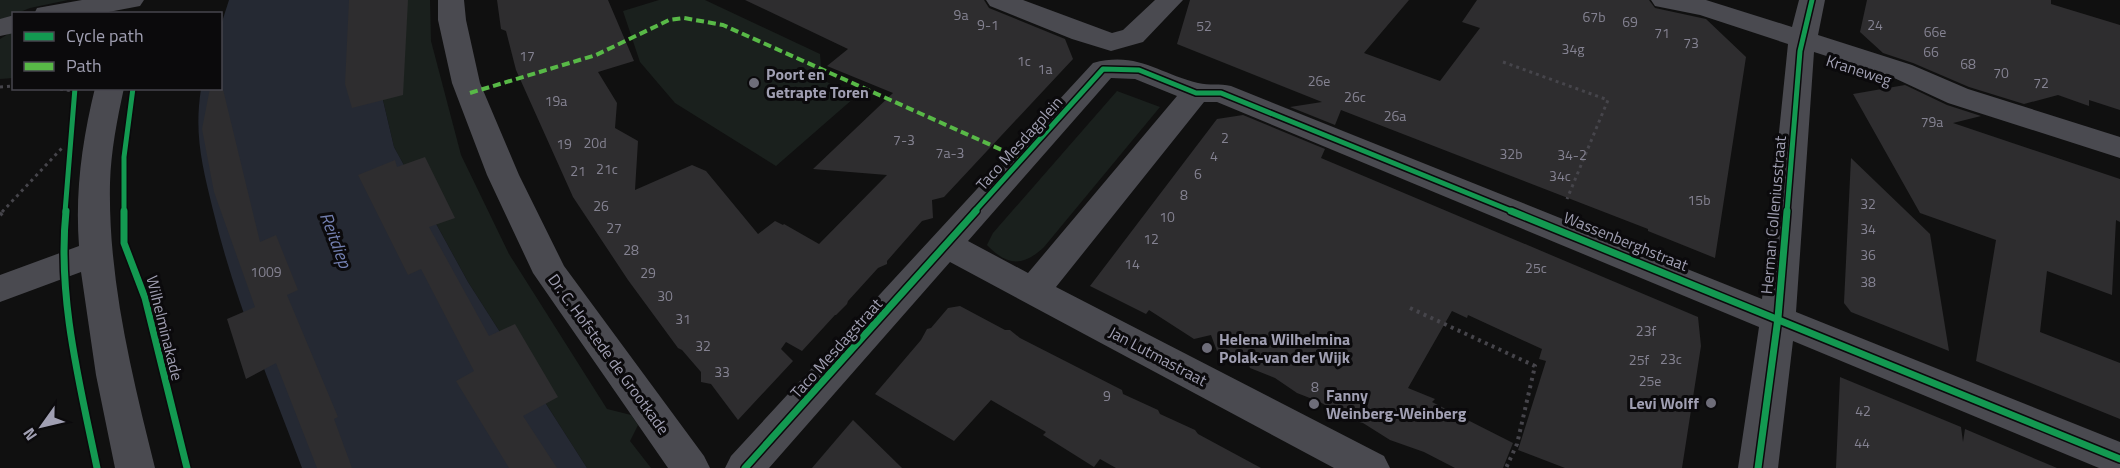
<svg xmlns="http://www.w3.org/2000/svg" width="2120" height="468" font-family="'Titillium Web',sans-serif">
<rect width="100%" height="100%" fill="#101010"/>
<g fill="#1a201d">
<path d="M0 0H68L30 8 0 20Z"/>
<path d="M382 0H430L431 41 461 155 509 254 607 409 631 415 638 425 630 441 651 468H587L468 282 394 147 382 96Z"/>
<path d="M659 0H705L820 54 822 79 854 98 776 166 675 103 640 62 623 11Z"/>
<path d="M13 31V78L0 79V39Z"/>
<path d="M1117 91 1160 107 1044 247C1023 267 1007 266 987 245L993 233Z"/>
</g>
<path fill="#252933" d="M229 0H382V96L394 147 468 282 587 468H302C270 383 234 298 213 210 202 165 194 134 201 89L220 88 221 25Z"/>
<g fill="#2e2d2f">
<path d="M349 0H408L403 95 352 108 345 84Z"/>
<path d="M497 0H608L634 61 598 72 617 103 615 128 638 141 635 190 692 165 706 171 758 234 775 221 783 225 784 224 819 244 887 175 813 169 893 93 827 66 848 49 745 0H984L989 8 1065 39 1073 59 944 197 932 200 933 218 922 221 887 261V264L878 268 848 301 847 304 836 315H835L802 351 786 342 781 349 793 361 738 420 711 384 701 382V372L682 350 678 348 628 280 573 197 516 70 506 31 501 29Z"/>
<path d="M1190 0H1409L1364 53 1440 81 1480 28 1462 22 1477 0H1649L1655 8 1706 19 1746 57 1715 258 1648 231V229L1341 110 1335 125 1290 107 1322 102 1177 44Z"/>
<path d="M1867 0H2051V4L2120 25V110L2089 100V106L2058 95 2024 104 1969 87 1913 63 1883 53 1860 32Z"/>
<path d="M220 77 260 242 276 235 298 290 287 295 338 417 334 419 352 468H317L276 363 246 379 227 319 255 307 214 192 202 129 210 88H220Z"/>
<path d="M1905 85 1947 105 1981 116 1953 123 2120 179V222L2116 220 2112 295 2047 271 2040 332 2120 363V419L1976 361 1996 240 1920 213 1853 94Z"/>
<path d="M1243 115 1325 149 1321 158 1698 317 1701 346 1682 468H1565L1518 450 1546 361 1539 359 1542 349 1468 315 1467 318 1452 311 1408 388 1435 399 1432 402 1513 443 1503 468H1455L1424 452 1390 440 1363 423 1348 419 1320 402 1297 393 1275 378 1250 368 1244 352 1226 356 1217 351 1211 335 1194 339 1149 310 1146 314 1090 286 1217 119Z"/>
<path d="M425 157 455 218 429 227 489 336 515 324 558 397 523 416 557 468H509L456 381 474 371 421 269 408 275 358 175 395 160 397 167Z"/>
<path d="M1851 158 1930 234 1949 351 1851 312 1844 303Z"/>
<path d="M960 306 1005 330H1010L1020 338 1122 390 1123 394 1158 410 1160 414 1195 430 1198 434 1261 468H1116L1100 459 1094 467 1043 435 1046 432 991 400 954 441 875 394 921 340 927 329 931 328 948 308Z"/>
<path d="M1840 377 1961 427 1963 442 1965 429 2057 468H1836Z"/>
<path d="M853 420 902 468H812Z"/>
</g>
<g fill="none" stroke-linecap="round" stroke-linejoin="round">
<g stroke="#46454b" stroke-width="3" stroke-dasharray="3 4" stroke-linecap="butt">
<path d="M1503 62 1608 100 1567 199"/>
<path d="M0 87 14 86"/>
<path d="M53 88 74 91"/>
<path d="M2 212 62 148"/>
</g>
<g stroke="#46454b" stroke-width="4" stroke-dasharray="3 4.5" stroke-linecap="butt">
<path d="M0 215 4 211"/>
<path d="M1410 308 1535 366 1517 444 1506 468"/>
</g>
<g fill="#4a4a50" fill-rule="evenodd">
<path d="M82 0H144L140 6 98 14H34L37 8Z"/>
<path d="M438 0H464L466 20 480 83 519 175 564 266 704 456 710 468H668L533 273 487 175 452 83 438 20Z"/>
<path d="M986 0H1023L1112 33 1123 30 1155 0H1183L1143 42 1111 51 1072 39 990 6Z"/>
<path d="M1651 0H1706L1792 27 1799 0H1825L1818 35 1912 65 1968 89 2120 137V158L1948 103 1892 77 1814 52 1796 312 2120 442V468H2099L1793 341 1778 468H1738L1759 327 1217 102H1204L1056 287 1384 456 1390 468H1334L950 262 769 468H725L731 456 1093 63C1138 51 1159 74 1198 83 1209 86 1220 83 1231 86L1762 299 1788 44 1700 15 1655 6ZM1111 78 1135 79 1177 96 1028 273 968 241Z"/>
<path d="M14 15V33L0 36V19Z"/>
<path d="M95 88H124C117 120 111 151 110 183 108 280 132 375 155 468H115L96 375 81 272 0 302V275L79 246C75 192 82 141 95 88Z"/>
</g>
<path stroke="#58b947" stroke-width="4" stroke-dasharray="8 4" stroke-linecap="butt" d="M470 93 596 55 669 20 684 18 723 25 1022 159"/>
<defs>
<g id="cycleway-far1">
<path d="M65 212 75 88"/>
<path d="M124 212V157L133 88"/>
<path d="M974 212 1103 69 1139 70 1196 93H1221L1514 212"/>
<path d="M1787 212 1800 51 1812 0"/>
</g>
<g id="cycleway">
<path d="M66 211C57 297 80 385 97 468"/>
<path d="M124 211V243L145 298 187 468"/>
<path d="M1511 211 2120 459"/>
<path d="M745 468 976 211"/>
<path d="M1758 468 1778 318 1787 211"/>
</g>
</defs>
<use href="#cycleway-far1" stroke="#0b0a0c" stroke-width="8"/>
<use href="#cycleway" stroke="#0b0a0c" stroke-width="10"/>
<use href="#cycleway-far1" stroke="#139951" stroke-width="5"/>
<use href="#cycleway" stroke="#139951" stroke-width="7"/>
</g>
<g fill="#6e6d79" stroke="#0b0a0c" stroke-width="2">
<circle cx="754" cy="83" r="6"/>
<circle cx="1207" cy="348" r="6"/>
<circle cx="1711" cy="403" r="6"/>
<circle cx="1314" cy="404" r="6"/>
</g>
<g text-anchor="middle" dominant-baseline="central" stroke-width="6" stroke-linejoin="round" paint-order="stroke">
<g font-size="14" fill="#848291">
<text x="961" y="14">9a</text>
<text x="1594" y="16">67b</text>
<text x="1630" y="21">69</text>
<text x="988" y="24">9-1</text>
<text x="1875" y="24">24</text>
<text x="1204" y="25">52</text>
<text x="1935" y="31">66e</text>
<text x="1662" y="32">71</text>
<text x="1691" y="42">73</text>
<text x="1573" y="48">34g</text>
<text x="1931" y="51">66</text>
<text x="527" y="55">17</text>
<text x="1024" y="60">1c</text>
<text x="1968" y="63">68</text>
<text x="1045" y="68">1a</text>
<text x="2001" y="72">70</text>
<text x="1319" y="80">26e</text>
<text x="2041" y="82">72</text>
<text x="1355" y="96">26c</text>
<text x="556" y="100">19a</text>
<text x="1395" y="115">26a</text>
<text x="1932" y="121">79a</text>
<text x="1225" y="137">2</text>
<text x="904" y="139">7-3</text>
<text x="595" y="142">20d</text>
<text x="564" y="143">19</text>
<text x="950" y="152">7a-3</text>
<text x="1511" y="153">32b</text>
<text x="1572" y="154">34-2</text>
<text x="1214" y="155">4</text>
<text x="607" y="168">21c</text>
<text x="578" y="170">21</text>
<text x="1198" y="173">6</text>
<text x="1560" y="175">34c</text>
<text x="1184" y="194">8</text>
<text x="1699" y="199">15b</text>
<text x="1868" y="203">32</text>
<text x="601" y="205">26</text>
<text x="1167" y="216">10</text>
<text x="614" y="227">27</text>
<text x="1868" y="228">34</text>
<text x="1151" y="238">12</text>
<text x="631" y="249">28</text>
<text x="1868" y="254">36</text>
<text x="1132" y="263">14</text>
<text x="1536" y="267">25c</text>
<text x="266" y="271">1009</text>
<text x="648" y="272">29</text>
<text x="1868" y="281">38</text>
<text x="665" y="295">30</text>
<text x="683" y="318">31</text>
<text x="1646" y="330">23f</text>
<text x="703" y="345">32</text>
<text x="1671" y="358">23c</text>
<text x="1639" y="359">25f</text>
<text x="722" y="371">33</text>
<text x="1650" y="380">25e</text>
<text x="1315" y="386">8</text>
<text x="1107" y="395">9</text>
<text x="1863" y="410">42</text>
<text x="1862" y="442">44</text>
</g>
<g font-size="16" fill="#a09fb2" stroke="#0b0a0c">
<text transform="translate(1859 70) rotate(18)">Kraneweg</text>
<text transform="translate(1019 143) rotate(-48)">Taco Mesdagplein</text>
<text transform="translate(1773 215) rotate(-85)">Herman Colleniusstraat</text>
<text transform="translate(1626 241) rotate(22)">Wassenberghstraat</text>
<text transform="translate(165 328) rotate(76)">Wilhelminakade</text>
<text transform="translate(836 348) rotate(-48)">Taco Mesdagstraat</text>
<text transform="translate(609 354) rotate(54)">Dr. C. Hofstede de Grootkade</text>
<text transform="translate(1158 356) rotate(28)">Jan Lutmastraat</text>
</g>
<g font-size="16" font-weight="bold" fill="#a09fb2" stroke="#0b0a0c" text-anchor="start">
<text x="766" y="74">Poort en<tspan x="766" dy="18">Getrapte Toren</tspan></text>
<text x="1219" y="339">Helena Wilhelmina<tspan x="1219" dy="18">Polak-van der Wijk</tspan></text>
<text x="1326" y="395">Fanny<tspan x="1326" dy="18">Weinberg-Weinberg</tspan></text>
<text x="1699" y="403" text-anchor="end">Levi Wolff</text>
</g>
<g font-size="18" font-style="italic" fill="#737fb0" stroke="#0b0a0c">
<text transform="translate(336 240) rotate(69)">Reitdiep</text>
</g>
</g>
<rect x="12" y="12" width="210" height="78" fill="#0b0a0c" stroke="#47464e" stroke-width="1.5"/>
<rect x="24" y="32" width="30" height="9" fill="#139951" stroke="#47464e" stroke-width="1.5"/>
<text x="66" y="42" font-size="18" fill="#a09fb2">Cycle path</text>
<rect x="24" y="62" width="30" height="9" fill="#58b947" stroke="#47464e" stroke-width="1.5"/>
<text x="66" y="72" font-size="18" fill="#a09fb2">Path</text>
<g transform="translate(42 426) rotate(236)" stroke="#0b0a0c" stroke-width="4.5" paint-order="stroke">
<path d="M0-4.5L10 22L0 15L-10 22Z" fill="#a09fb2"/>
<text y="-9" font-size="16" font-weight="bold" text-anchor="middle" fill="#a09fb2">N</text>
</g>
</svg>
